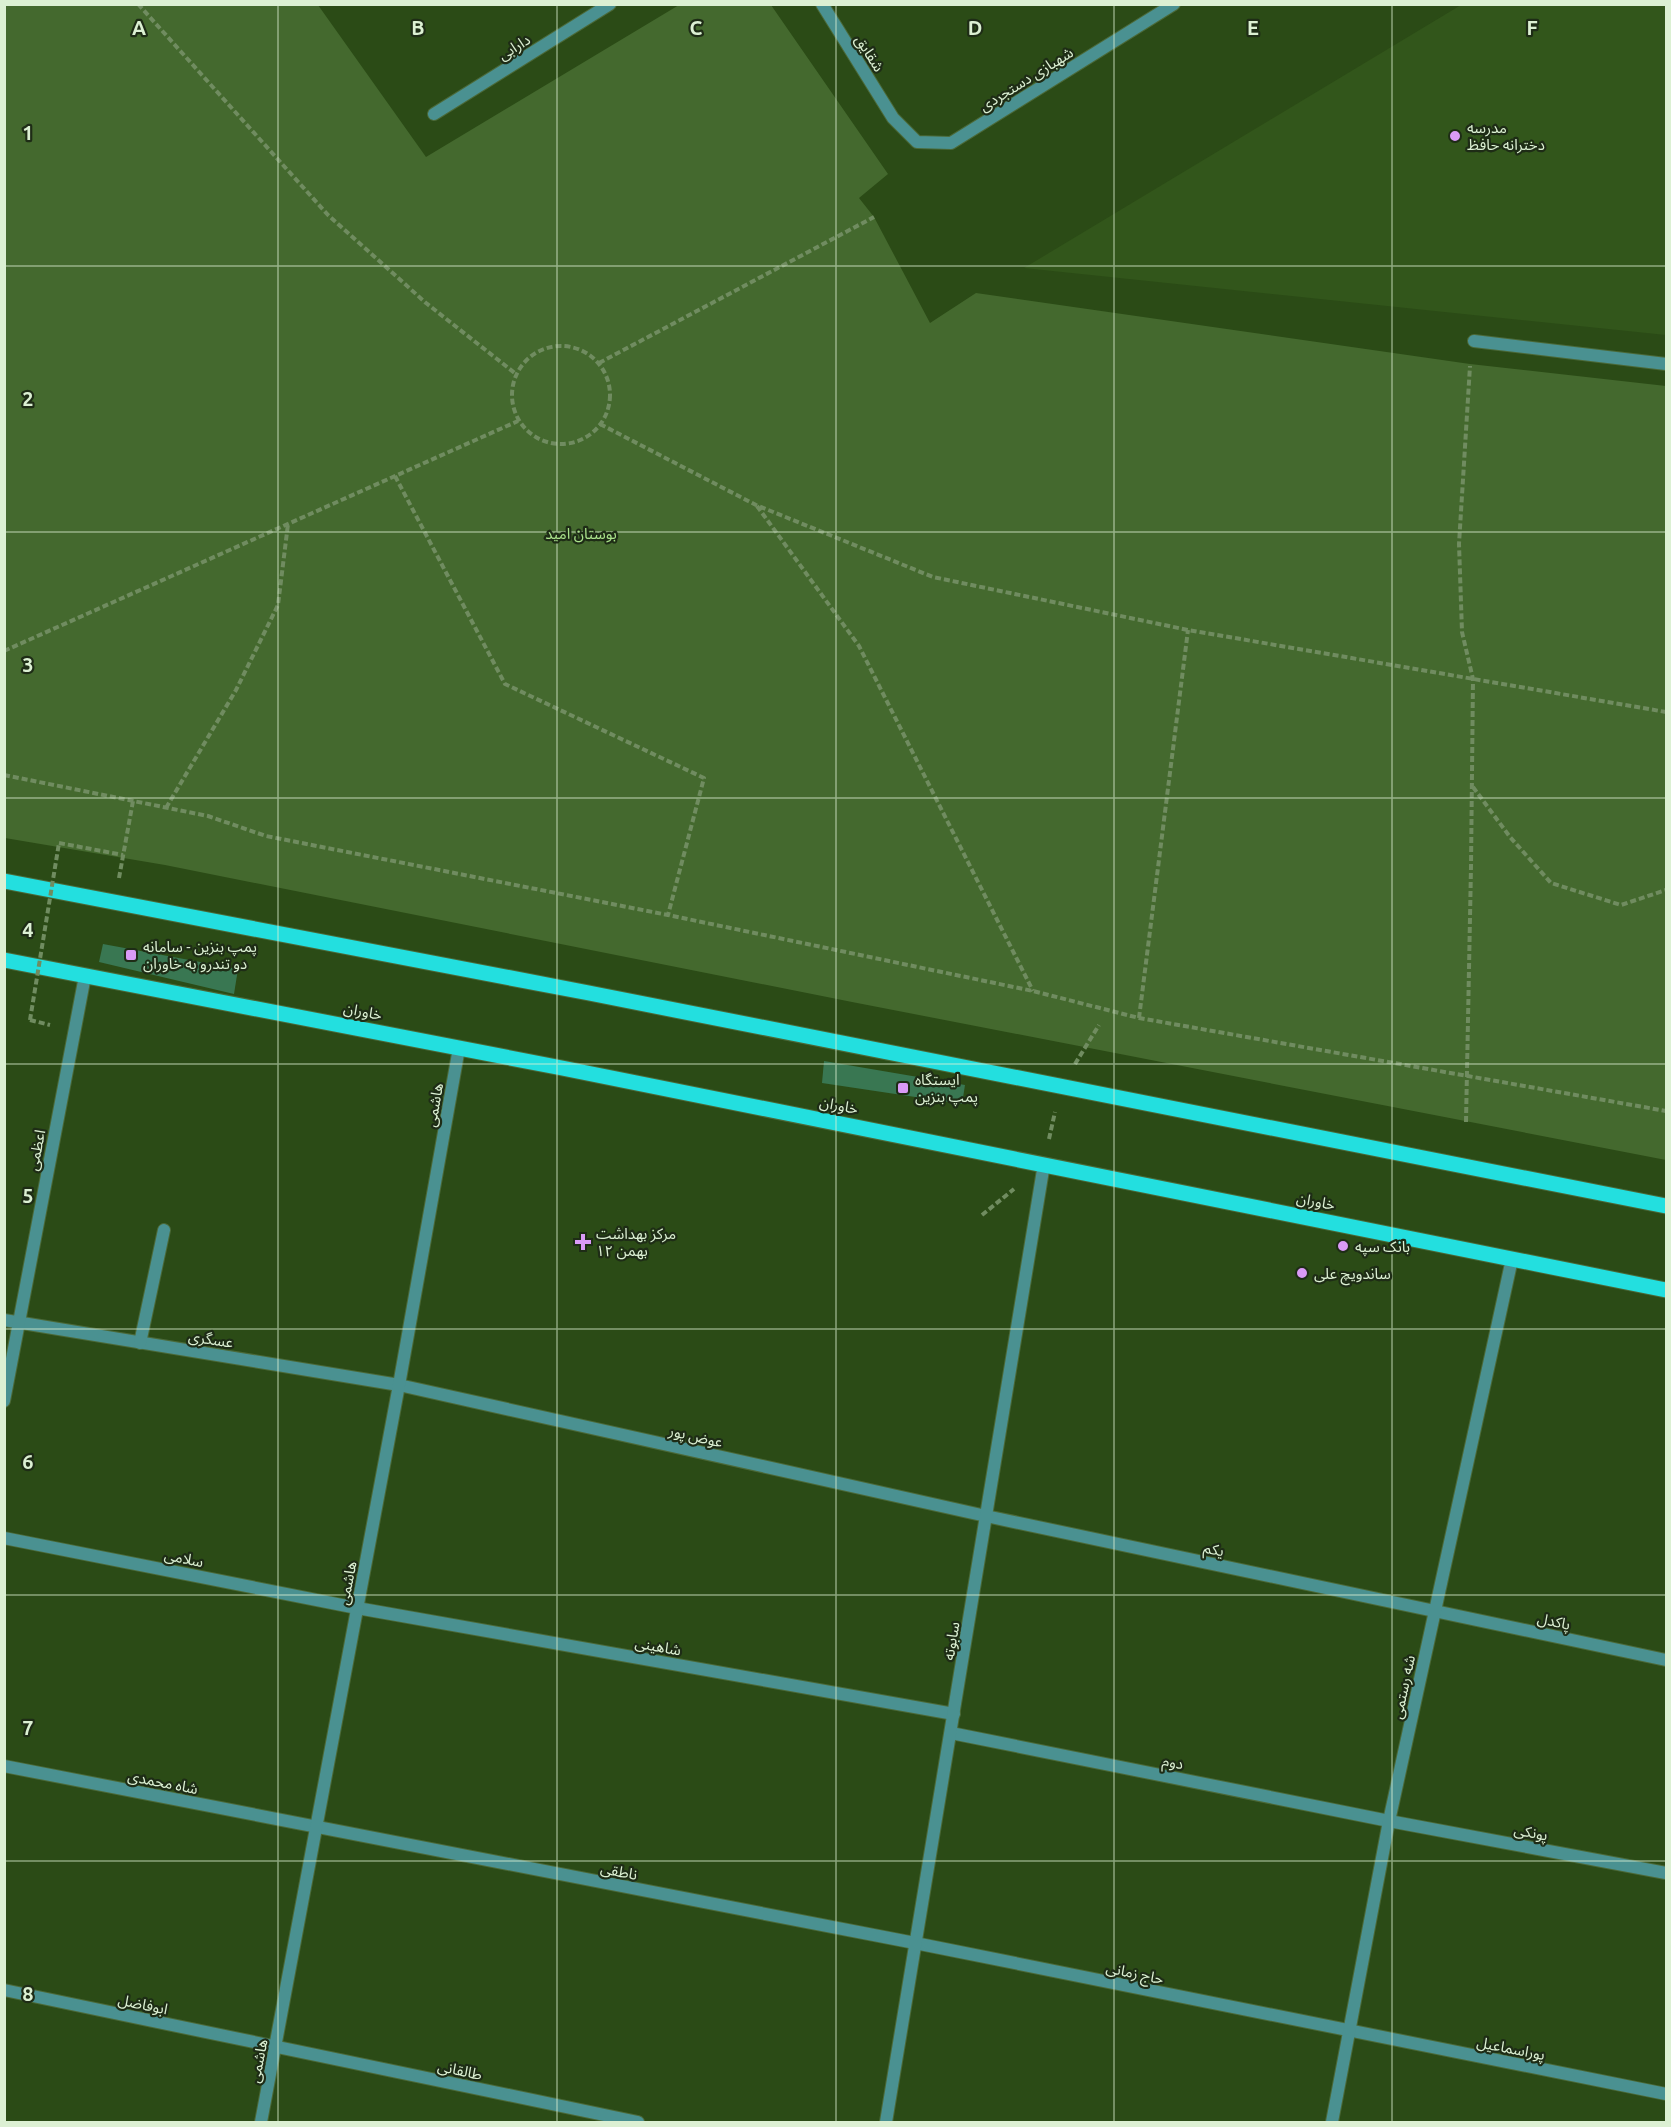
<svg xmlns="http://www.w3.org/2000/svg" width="1671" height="2127" font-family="Ubuntu,'Noto Sans Arabic',sans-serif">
<rect width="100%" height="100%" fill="#2b4b16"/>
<path fill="#32561b" d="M1461 5H1666V335L1024 268Z"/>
<path fill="#44692e" d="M4 5H318L426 157 679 5H771L888 174 859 198 874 217 930 323 976 293 1470 364 1666 386V1160L852 1002 165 865 5 838Z"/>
<g fill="#397752">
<path d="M103 944 238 969 234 994 99 962Z"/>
<path d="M824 1061 965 1085 962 1104 822 1083Z"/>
</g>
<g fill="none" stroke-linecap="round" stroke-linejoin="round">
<defs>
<path id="service" d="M1474 341 1666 364"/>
<g id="minor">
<path d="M822 4 893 118 917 142 951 143 1174 4"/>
<path d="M434 114 610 4"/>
<path d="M4 1320 399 1385 986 1516 1666 1660"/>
<path d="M140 1343 164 1230"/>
<path d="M4 1401 85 976"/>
<path d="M4 1538 357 1608 954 1714"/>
<path d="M951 1733 1389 1821 1666 1873"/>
<path d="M4 1766 915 1943 1666 2094"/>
<path d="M4 1990 638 2122"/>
<path d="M261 2122 399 1385 459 1048"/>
<path d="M886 2122 1044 1164"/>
<path d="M1332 2122 1389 1821 1512 1259"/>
</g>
<g id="primary">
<path d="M4 881 589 993 1666 1206"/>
<path d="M4 960 562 1068 1666 1290"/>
</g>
</defs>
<use href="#service" stroke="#4b6938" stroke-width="14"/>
<use href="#minor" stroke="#4b6938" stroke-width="14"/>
<use href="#primary" stroke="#4b6938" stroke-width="17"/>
<g stroke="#708c60" stroke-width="4" stroke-dasharray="6 3" stroke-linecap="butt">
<path d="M138 4 328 215 426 303 516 374"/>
<circle cx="561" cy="395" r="49"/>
<path d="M599 363 874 217"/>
<path d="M600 424 756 505 933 577 1188 630 1666 712"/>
<path d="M395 476 505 684 704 778 668 915"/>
<path d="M757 506 859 646 1033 991"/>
<path d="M4 651 518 421"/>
<path d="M4 775 208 816 266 836 668 915 1033 991 1139 1018 1666 1111"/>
<path d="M1473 787 1510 837 1551 883 1621 905 1666 890"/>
<path d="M166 808 236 690 278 605 288 524"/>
<path d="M59 843 123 855"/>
<path d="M119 878 133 801"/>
<path d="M1139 1018 1188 630"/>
<path d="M30 1020 50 1025"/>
<path d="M1075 1064 1099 1025"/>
<path d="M1466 1122 1471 867 1473 679 1462 632 1459 544 1470 366"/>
<path d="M1049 1139 1055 1112"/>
<path d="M982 1215 1014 1189"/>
</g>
<use href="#service" stroke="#4a9191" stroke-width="12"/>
<use href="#minor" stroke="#4a9191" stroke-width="12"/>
<use href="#primary" stroke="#23dfdf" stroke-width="15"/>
<path stroke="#708c60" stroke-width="4" stroke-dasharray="6 3" stroke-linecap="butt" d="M30 1020 59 843"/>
</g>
<path fill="none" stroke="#dcf0d3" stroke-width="1.5" stroke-opacity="0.55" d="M278 4V2122M557 4V2122M836 4V2122M1114 4V2122M1392 4V2122M4 266H1666M4 532H1666M4 798H1666M4 1064H1666M4 1329H1666M4 1595H1666M4 1861H1666"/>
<g fill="#da9af6" stroke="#1e2c16" stroke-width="2">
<circle cx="1455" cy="136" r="6"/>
<rect x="125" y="949" width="12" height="12" rx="3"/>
<rect x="897" y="1082" width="12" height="12" rx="3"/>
<path d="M580 1233h6v6h6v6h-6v6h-6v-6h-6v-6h6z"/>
<circle cx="1343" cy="1246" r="6"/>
<circle cx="1302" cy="1273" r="6"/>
</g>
<g text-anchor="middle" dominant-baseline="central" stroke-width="4.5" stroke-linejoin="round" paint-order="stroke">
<g font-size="15" fill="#dcf0d3" stroke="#1e2c16">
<text transform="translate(514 47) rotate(-32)">دارابی</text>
<text transform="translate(870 53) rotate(58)">شقایق</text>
<text transform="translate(1026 79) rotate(-32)">شهبازی دستجردی</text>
<text transform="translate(363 1011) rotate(11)">خاوران</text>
<text transform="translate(434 1105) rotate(-80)">هاشمی</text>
<text transform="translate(839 1105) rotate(11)">خاوران</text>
<text transform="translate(36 1150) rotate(-79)">اعظمی</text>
<text transform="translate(1316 1201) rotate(11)">خاوران</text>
<text transform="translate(211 1339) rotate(9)">عسگری</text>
<text transform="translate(696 1436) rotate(13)">عوض پور</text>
<text transform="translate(1214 1549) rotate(12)">یکم</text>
<text transform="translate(184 1558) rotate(11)">سلامی</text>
<text transform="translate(347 1583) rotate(-79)">هاشمی</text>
<text transform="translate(1554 1621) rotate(12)">پاکدل</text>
<text transform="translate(951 1641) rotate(-81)">سابوته</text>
<text transform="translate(658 1646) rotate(10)">شاهینی</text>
<text transform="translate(1403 1687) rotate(-78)">شه رستمی</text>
<text transform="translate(1173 1762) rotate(11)">دوم</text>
<text transform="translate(163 1782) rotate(11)">شاه محمدی</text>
<text transform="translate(1531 1832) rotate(11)">پونکی</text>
<text transform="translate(619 1871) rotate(11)">ناطقی</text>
<text transform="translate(1135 1973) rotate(12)">حاج زمانی</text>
<text transform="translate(143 2004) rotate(12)">ابوفاضل</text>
<text transform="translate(1511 2048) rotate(11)">پوراسماعیل</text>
<text transform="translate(258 2061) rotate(-79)">هاشمی</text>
<text transform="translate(460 2070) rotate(12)">طالقانی</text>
</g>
<g font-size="15" fill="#dcf0d3" stroke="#1e2c16" text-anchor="start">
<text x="1467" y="127">مدرسه<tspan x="1467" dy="17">دخترانه حافظ</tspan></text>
<text x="143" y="946">پمپ بنزین - سامانه<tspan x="143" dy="17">دو تندرو به خاوران</tspan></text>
<text x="915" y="1079">ایستگاه<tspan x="915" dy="17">پمپ بنزین</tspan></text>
<text x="596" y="1233">مرکز بهداشت<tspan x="596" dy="17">۱۲ بهمن</tspan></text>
<text x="1355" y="1246">بانک سپه</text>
<text x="1314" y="1273">ساندویچ علی</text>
</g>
<g font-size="15" fill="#aae28b" stroke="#1e2c16">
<text x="581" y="533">بوستان امید</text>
</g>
</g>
<g font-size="20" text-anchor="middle" font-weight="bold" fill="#dcf0d3" stroke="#1e2c16" stroke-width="4.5" stroke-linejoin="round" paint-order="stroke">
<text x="139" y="35">A</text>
<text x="418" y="35">B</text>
<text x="696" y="35">C</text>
<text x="975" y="35">D</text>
<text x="1253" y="35">E</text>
<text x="1532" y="35">F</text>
<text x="28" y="140">1</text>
<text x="28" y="406">2</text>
<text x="28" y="672">3</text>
<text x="28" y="937">4</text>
<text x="28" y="1203">5</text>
<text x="28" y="1469">6</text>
<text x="28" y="1735">7</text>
<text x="28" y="2001">8</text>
</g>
<rect width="1671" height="2127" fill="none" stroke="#dcf0d3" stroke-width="12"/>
</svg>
